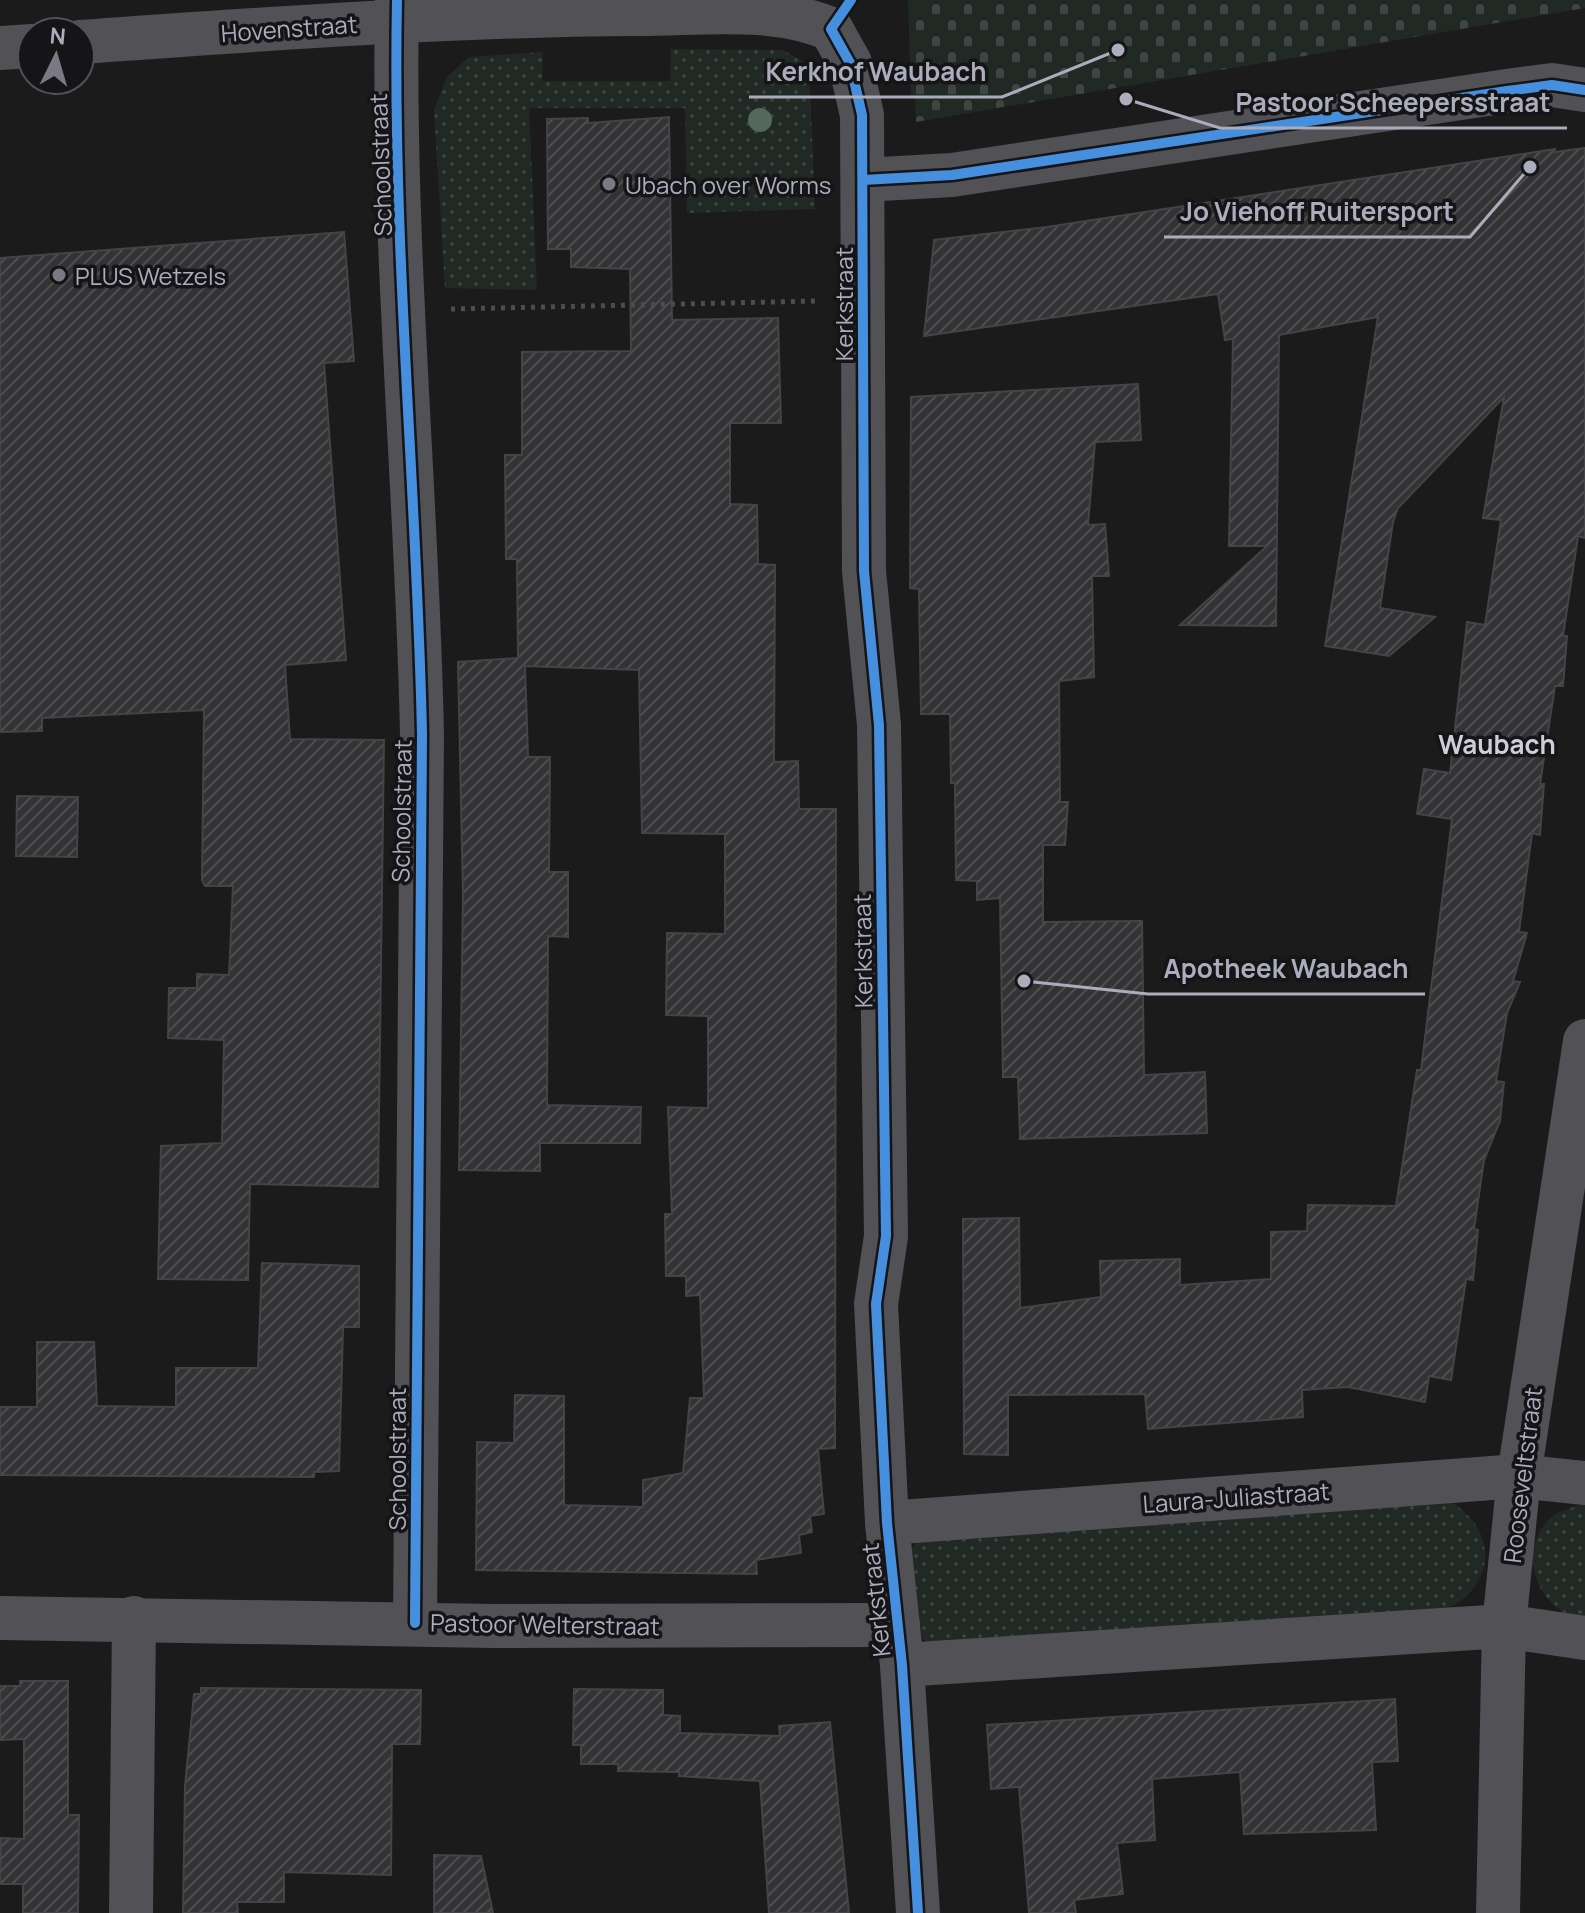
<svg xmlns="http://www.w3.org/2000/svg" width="1585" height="1913" font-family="Manrope,sans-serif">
<defs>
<pattern id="green-dots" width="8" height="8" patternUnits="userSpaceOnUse" patternTransform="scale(2)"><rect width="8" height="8" fill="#202924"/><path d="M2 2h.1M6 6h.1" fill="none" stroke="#3e4542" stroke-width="1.8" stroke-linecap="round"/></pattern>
<pattern id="cemetery-stones" width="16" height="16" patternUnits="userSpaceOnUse" patternTransform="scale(2)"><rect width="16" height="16" fill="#202924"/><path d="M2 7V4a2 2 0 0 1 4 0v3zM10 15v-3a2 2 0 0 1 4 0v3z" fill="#3e4542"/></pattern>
<pattern id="building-hatch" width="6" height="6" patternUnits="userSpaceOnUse" patternTransform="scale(2)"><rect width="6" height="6" fill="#333335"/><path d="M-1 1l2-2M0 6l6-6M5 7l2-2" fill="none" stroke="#4e4e50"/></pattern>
</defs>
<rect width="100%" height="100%" fill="#1b1b1b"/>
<g fill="url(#green-dots)">
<path d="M671 49 783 50 809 65 815 209 687 213 685 108H529L537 290 445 288 434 110 447 77 469 57 543 52 542 81H670Z"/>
<path d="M1451 1502C1500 1532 1495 1588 1443 1611L928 1642 921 1638 911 1549 919 1541Z"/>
<path d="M1579 1505H1585V1620C1538 1613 1515 1552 1550 1518 1557 1511 1569 1509 1579 1505Z"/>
</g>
<path fill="url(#cemetery-stones)" d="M908 0H1585V8L916 122 915 99 911 97Z"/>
<g fill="url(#building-hatch)" stroke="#444447" stroke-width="2">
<path d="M669 117 672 320 778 318 781 423H730V504L757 505 758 564 775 565 774 762 798 761 799 809H836L835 1448 818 1449 824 1514 810 1516 812 1532 799 1535 801 1553 756 1560 757 1574 476 1570 477 1442 514 1443 515 1395 564 1396V1505L643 1507V1480L683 1473 690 1398H704L700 1295 686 1296V1276H666L665 1214H672L668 1107 708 1108V1016L666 1015 667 933 725 934V834L642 833 639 670 525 666 528 757H550L549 872H568V937L548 936 547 1105 641 1107 640 1143H540V1171L459 1170 463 895 458 662 518 658 517 559H506L505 455H522V352L631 351 630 269 571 267V249H548L547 119 588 118V123Z"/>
<path d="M1585 148V538L1578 536 1563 636H1567L1563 686H1555L1540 784H1544L1540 835 1532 833 1519 932 1527 933 1513 981 1520 982 1507 1013 1496 1081 1504 1082 1500 1121 1484 1160 1474 1229 1478 1230 1473 1280 1466 1279 1451 1380 1429 1376 1425 1402 1348 1387 1302 1390 1303 1417 1148 1429 1145 1394 1008 1395V1455L964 1454 963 1219 1019 1218 1020 1308 1101 1297 1100 1261 1180 1259V1285L1271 1279V1232L1307 1231 1308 1205 1396 1206 1417 1070H1421L1452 819 1417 814 1424 769 1450 773 1467 622 1485 625 1501 520 1483 518 1504 397 1398 508 1393 522 1380 608 1435 617 1389 656 1325 646 1378 317 1279 335 1276 626 1180 625 1267 546H1229L1233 339 1225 340 1218 294 924 336 934 240 1047 227 1555 149 1554 152Z"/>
<path d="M344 232 354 361 324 363 346 660 285 665 290 739 384 740 378 1187 250 1184 248 1280 158 1279 161 1146 222 1143 224 1040 168 1038 169 988H197V974L229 975 233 886H205L202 880 204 710 42 718V731L0 732V258Z"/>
<path d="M1138 384 1141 440 1095 442 1088 525 1105 524 1109 576H1092L1094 677 1059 681 1060 802H1068L1065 845H1043V922L1142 921 1144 1075 1205 1072 1207 1133 1020 1139 1018 1077H1003L1000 898 977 900V881L956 880 955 783H951L950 714H921L919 589 910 588 911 397Z"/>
<path d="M17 796 78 797 77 857 16 856Z"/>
<path d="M262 1263 359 1266V1327H343L339 1471 314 1472V1477L0 1475V1407H37V1342H94L97 1406 176 1407V1368H258Z"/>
<path d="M20 1681H68V1815H79L78 1913H23V1884H0L1 1838 24 1839V1739L0 1740V1686H20Z"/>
<path d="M201 1688 421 1690 420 1744H392L391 1875 284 1872V1902H237L238 1913H183L185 1786 194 1694H201Z"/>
<path d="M574 1689 663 1690V1715L680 1716V1733L780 1736 779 1726 830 1722 849 1913H769L760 1781 679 1776V1772L618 1771V1764H581V1745H573Z"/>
<path d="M1395 1699 1398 1761 1372 1762 1376 1830 1244 1834 1240 1772 1152 1779 1155 1840 1117 1843 1123 1894 1074 1900 1076 1913H1029L1019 1787 991 1789 987 1725Z"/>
<path d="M434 1855 481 1856 493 1913H434Z"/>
</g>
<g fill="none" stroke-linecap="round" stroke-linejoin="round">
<path stroke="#4c4c51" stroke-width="5" stroke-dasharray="4 6" stroke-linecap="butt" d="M451 309 817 301"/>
<g stroke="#515156" stroke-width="44">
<path d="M397 0C392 245 417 490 422 735L415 1623"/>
<path d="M831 29 850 63 862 115 864 571 879 725 886 1236 876 1304 887 1523 902 1665 918 1913"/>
<path d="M80 42C266 29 452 15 639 14 704 14 771 4 831 29"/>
<path d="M0 48 32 46"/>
<path d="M863 180 952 175 1507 91 1552 85 1585 90"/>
<path d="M887 1523 1519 1476 1585 1483"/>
<path d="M0 1618 494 1626 898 1625"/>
<path d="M902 1665 1504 1626 1585 1638"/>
<path d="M131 1913 134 1618"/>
<path d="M1498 1913 1504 1626 1519 1476 1585 1041"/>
</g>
<defs>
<g id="cycleway">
<path d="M397 0C392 245 417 490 422 735L415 1623"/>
<path d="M851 0 831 29 850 63 862 115 864 571 879 725 886 1236 876 1304 887 1523 902 1665 918 1913"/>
<path d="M863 180 952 175 1507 91 1552 85 1585 90"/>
</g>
</defs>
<use href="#cycleway" stroke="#151517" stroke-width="15"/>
<use href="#cycleway" stroke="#468fdf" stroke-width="10"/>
</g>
<circle fill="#54695a" cx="760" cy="120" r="12"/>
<g fill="#797a84" stroke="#151517" stroke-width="3">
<circle cx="609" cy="184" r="8"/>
<circle cx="59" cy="275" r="8"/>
</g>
<g text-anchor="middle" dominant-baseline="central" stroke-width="7" stroke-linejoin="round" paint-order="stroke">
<g font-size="24" fill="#acadbc" stroke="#151517">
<text transform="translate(289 28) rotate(-4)">Hovenstraat</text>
<text transform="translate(380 165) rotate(-92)">Schoolstraat</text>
<text transform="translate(843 304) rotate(-90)">Kerkstraat</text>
<text transform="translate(401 811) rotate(-89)">Schoolstraat</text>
<text transform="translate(862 951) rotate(-91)">Kerkstraat</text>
<text transform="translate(396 1459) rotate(-90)">Schoolstraat</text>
<text transform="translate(1522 1475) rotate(-83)">Rooseveltstraat</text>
<text transform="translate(1236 1497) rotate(-4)">Laura-Juliastraat</text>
<text transform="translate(875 1600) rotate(-96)">Kerkstraat</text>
<text transform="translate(545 1624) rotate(1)">Pastoor Welterstraat</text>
</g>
<g font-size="24" fill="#acadbc" stroke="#151517" text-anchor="start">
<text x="625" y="184">Ubach over Worms</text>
<text x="75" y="275">PLUS Wetzels</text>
</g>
<g font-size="26" font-weight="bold" fill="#cdced8" stroke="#151517">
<text x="1497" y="744">Waubach</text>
</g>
</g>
<path fill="none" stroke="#acadbc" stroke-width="3" d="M1118 50L1002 97H749M1126 99L1220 128H1567M1530 167L1470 237H1164M1024 981L1148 994H1425"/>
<g fill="#acadbc" stroke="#151517" stroke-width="3">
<circle cx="1118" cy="50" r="8"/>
<circle cx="1126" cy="99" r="8"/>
<circle cx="1530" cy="167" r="8"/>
<circle cx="1024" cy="981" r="8"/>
</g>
<g font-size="26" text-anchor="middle" font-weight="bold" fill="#acadbc" stroke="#151517" stroke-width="7" stroke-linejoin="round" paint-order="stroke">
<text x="876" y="81">Kerkhof Waubach</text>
<text x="1393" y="112">Pastoor Scheepersstraat</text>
<text x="1317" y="221">Jo Viehoff Ruitersport</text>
<text x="1286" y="978">Apotheek Waubach</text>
</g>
<g transform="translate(56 56) rotate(5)"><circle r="38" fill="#151517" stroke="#515259" stroke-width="2"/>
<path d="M0-6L14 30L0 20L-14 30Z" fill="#797a84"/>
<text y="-12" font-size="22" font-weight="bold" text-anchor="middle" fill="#acadbc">N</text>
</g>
</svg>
